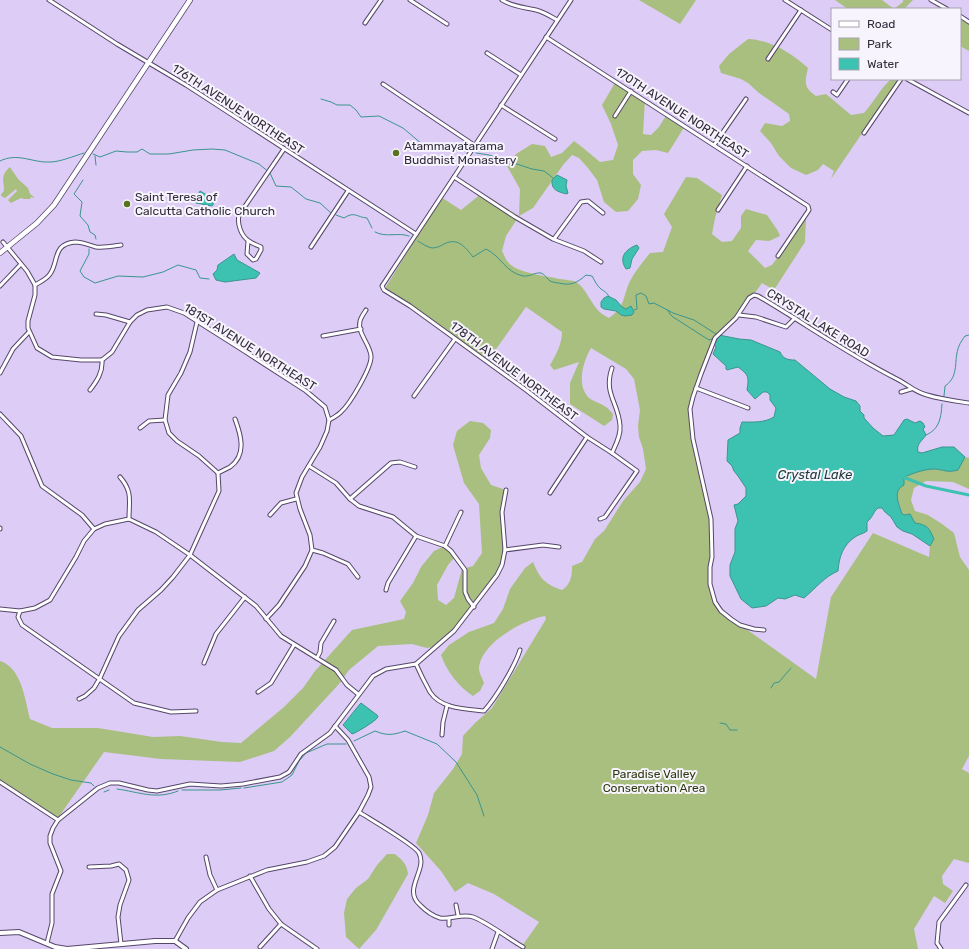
<svg xmlns="http://www.w3.org/2000/svg" width="969" height="949" font-family="Rubik,sans-serif">
<rect width="100%" height="100%" fill="#ddccf6"/>
<g fill="#a9bf7f">
<path d="M639 0H696L680 24Z"/>
<path d="M835 0H882L894 9 903 2V0H913L904 9H848Z"/>
<path d="M960 17 969 22V51L960 46Z"/>
<path d="M748 39C771 40 791 53 808 68 805 81 803 88 816 96L826 94 851 115 864 113C874 102 880 89 891 79H899L831 179 834 171 823 164 818 170 806 175 791 168 779 156 771 143 760 131 765 123 782 126 790 121 789 114 759 93 748 83 741 79 721 73 719 66 729 54Z"/>
<path d="M616 81 645 100 643 134 651 135 659 127 667 114 685 126 668 153 656 150 642 151 633 160V174L641 185 638 199 628 211 616 212 604 202 597 180 588 168 579 158 572 155 563 165 533 208 519 216 506 236 502 251C504 254 505 259 508 262 516 273 547 276 560 279 565 280 572 280 576 282 589 290 591 310 609 318 626 306 622 298 630 281 635 271 643 262 650 253L663 252 672 227 664 214 686 177 697 178 722 195 715 218 712 234 722 242 732 241 741 228V216L746 209 767 215 778 231 780 236 769 241 756 240 748 251 765 268 772 265 806 218 805 242 774 290 762 283 739 315 717 335 689 409 693 439 708 504 712 533 710 584 715 602 721 611 816 679 831 597 873 533 929 557 930 546 934 539 924 525 915 523 902 514 896 494 903 477C913 473 924 469 935 469 945 470 947 473 958 470L965 457 969 458V489L953 482 926 481 914 488 911 500 915 511 928 515 942 524 954 533 960 557 969 570V756L962 769 969 773V863L954 859 942 876 943 884 953 891 945 903 934 896 914 929 918 949H520L539 922 494 894 468 883 455 892 441 871 416 843 428 815 434 793 453 769 462 754 463 736 475 723 492 708 546 619 545 616C523 620 480 643 479 669 479 673 483 679 484 683L480 691 473 696C459 687 447 672 441 655L449 645 469 632 494 623 503 609 510 589 525 568 533 562C540 579 545 584 562 590 571 584 572 576 572 566L582 562 595 539 604 531 623 501 640 482 646 469 643 449 639 437 638 426 640 410 634 379 626 369 591 348C583 362 576 385 589 398 594 402 601 403 606 407 608 408 610 411 613 414L612 420 604 426 570 404V383L579 362 554 370 550 365C556 355 562 344 562 332L526 307 494 352 482 360 410 306 384 290 441 197 461 210 482 193 519 216 520 189 507 166 516 154 532 144 545 146 551 157 562 153 574 141 582 147 600 162 613 160 618 145 611 124 602 105Z"/>
<path d="M10 167 18 179 28 188 30 194 34 197V198L31 197 30 199H24L21 198 11 203 8 200 17 191 16 189 5 198 1 196V194L4 191C4 179 0 176 10 167Z"/>
<path d="M470 421 483 423 491 430 490 438 479 455 481 468 491 485 506 490C499 520 511 546 497 575L454 631 435 647 427 648 412 644 378 646 349 670 339 684 290 737 274 751 240 762 161 759 104 752 58 818 0 780V661C22 668 25 700 30 719L52 728H98L153 737 180 736 222 742 241 743 284 707 303 688 315 671 352 630 404 619 406 612 400 601 413 583 421 567 434 551 445 546 451 551 454 558 448 565 437 585 438 600 446 605 454 598 462 569 473 566 482 553 479 504 464 483 453 445 457 431Z"/>
<path d="M387 854H395C402 860 407 864 408 874L376 930 359 949 346 937 344 913 347 899 356 888 368 879 377 865Z"/>
</g>
<g fill="#3dc2b2" stroke="#3a958e">
<path d="M557 175 567 180 566 186 568 193 567 194C558 192 551 190 552 180Z"/>
<path d="M200 191 214 199 213 205 212 206 196 203 195 200Z"/>
<path d="M637 245 639 248 632 259 630 268 626 269C618 257 626 249 637 245Z"/>
<path d="M234 254 237 260 260 273 256 278 225 282 216 280 213 274 217 270 218 265Z"/>
<path d="M608 296 616 300 622 307 626 309 631 306 634 312 632 315 625 316 621 315 616 311 604 309 601 307V302L604 298Z"/>
<path d="M719 335 739 339 751 340 780 352C783 359 788 360 795 360L830 389 844 397 856 401 860 406V411L864 415V418L873 428 883 436 894 435 904 420 907 419 915 423 920 421 923 423 925 427 923 429 926 435C922 441 916 444 918 452L922 453 942 447H954L965 457 958 470C947 473 945 470 935 469 924 469 914 473 904 477V485C892 491 899 504 902 514L905 515 910 514 915 523C928 525 929 528 934 539L930 546 912 534 903 531 897 527 891 517 885 512 882 508H878C873 512 873 517 867 522V531C863 534 859 534 855 537 843 545 839 557 838 571 824 577 816 588 804 598L795 595 785 599 778 598 766 606 752 608 741 599 730 576V565L735 552V529L738 521 734 505 738 504 746 496V488L738 476 734 471 732 466 727 461 728 440 740 433V428L742 422C753 422 764 423 774 417L776 408 770 400V395L767 392H763L755 399 747 390C749 377 749 375 738 367L727 370 726 369V366L713 354 716 347 714 344 716 342V340L712 339 713 338H716Z"/>
<path d="M361 703 377 715 378 717C376 721 356 733 352 734L343 725 360 704Z"/>
</g>
<g fill="none" stroke-linecap="round" stroke-linejoin="round">
<g stroke="#3a958e" stroke-width="1">
<path d="M321 99 331 102 337 105H350L356 110 361 117 379 116 403 128 422 144 438 149 466 151"/>
<path d="M476 153 489 155 532 169 544 171 553 178"/>
<path d="M93 154 100 157 116 151 127 152H137L142 149 150 154H169L193 150 212 149 225 150 259 164 270 173 276 186 291 187 306 199 320 203 331 213"/>
<path d="M95 156 96 165"/>
<path d="M0 161C18 152 32 163 50 162 60 162 74 156 84 153"/>
<path d="M83 180 74 194 82 202 80 216 88 225 90 232 95 235 96 239"/>
<path d="M336 215 344 218C355 211 356 217 367 218L372 228"/>
<path d="M375 232C386 238 398 232 409 236"/>
<path d="M418 241C421 243 427 247 432 248 436 248 441 246 444 244 458 237 465 247 473 257L486 249C502 257 505 272 523 276 530 277 535 272 541 273 545 274 547 279 550 281 552 282 556 283 559 283 571 286 577 283 586 275L592 276C595 281 597 286 601 289 605 292 607 292 609 297"/>
<path d="M89 249V254L80 271 84 277 95 283 118 276 143 277 163 272 178 265 196 270 200 278 209 279"/>
<path d="M634 310 637 309 636 295 641 293 646 296 649 304 654 303 673 313 694 320 716 334"/>
<path d="M668 310 670 314 673 317 709 340 712 339"/>
<path d="M944 396 945 386C960 376 953 360 959 346 960 343 963 339 965 336L969 335"/>
<path d="M926 435C940 429 941 417 942 404"/>
<path d="M771 688 774 683 779 682 791 668"/>
<path d="M720 723 726 724 730 730H737"/>
<path d="M354 741 375 731C387 736 393 735 405 731L437 744 456 762 477 795 484 816"/>
<path d="M0 747 30 764 53 774 71 780 91 783 94 786"/>
<path d="M244 788 282 782 292 775 299 761 306 753 327 744H346"/>
<path d="M117 789C139 792 156 800 178 791"/>
<path d="M182 790H220L241 788"/>
<path d="M104 792 109 790"/>
</g>
<path stroke="#3dc2b2" stroke-width="3" d="M903 477 926 486 969 495"/>
<defs>
<g id="minor">
<path d="M49 0 117 44 186 85 416 234"/>
<path d="M410 0 447 24"/>
<path d="M502 0C513 7 524 7 536 10 544 12 550 16 557 20"/>
<path d="M571 0 382 286 384 290 410 306 526 390 587 437 612 453 637 471 605 517 600 519"/>
<path d="M785 0 832 30"/>
<path d="M931 0 947 9"/>
<path d="M960 16 969 22"/>
<path d="M365 23 381 0"/>
<path d="M546 37 808 206 809 210 778 256"/>
<path d="M487 53 521 75"/>
<path d="M768 59 801 10"/>
<path d="M907 79 969 113"/>
<path d="M383 84 474 145"/>
<path d="M833 92 837 95 848 79"/>
<path d="M501 105 555 139"/>
<path d="M615 116 631 91"/>
<path d="M864 133 901 79"/>
<path d="M714 145 746 99"/>
<path d="M454 177 515 217 553 239 584 251 601 262"/>
<path d="M718 210 747 166"/>
<path d="M554 239 581 202 588 201 603 213"/>
<path d="M248 241 247 254 253 260 256 259 261 250V247C257 245 253 244 249 241 241 236 237 224 239 215L284 149"/>
<path d="M3 242 27 271 35 285V295L28 321V328L37 348 52 357 81 360H102"/>
<path d="M311 247 348 191"/>
<path d="M35 285C40 282 47 279 50 274 59 262 52 244 75 242 82 242 89 245 96 247 104 248 114 246 121 245"/>
<path d="M0 286 21 264"/>
<path d="M96 314 106 315 130 322"/>
<path d="M739 315 756 317 786 327 795 318"/>
<path d="M197 322 190 352 181 373 168 395 165 420 169 433 177 441 199 456 218 473"/>
<path d="M323 336 361 329"/>
<path d="M612 368C603 394 619 403 620 426 621 435 616 444 612 453"/>
<path d="M0 373 13 349 29 332"/>
<path d="M696 388 748 408"/>
<path d="M90 390C97 381 103 372 102 360L112 352 130 322 137 315 147 310 167 307 184 313 244 351 306 391 325 407 329 420 327 431 320 447 302 477 296 493 300 509 310 535 312 550 305 566 279 605 266 619"/>
<path d="M901 392 911 389"/>
<path d="M414 396 455 339"/>
<path d="M0 414 21 436 42 486 82 515 94 529"/>
<path d="M329 420C333 418 338 415 341 412 350 404 372 367 371 356 370 344 357 333 360 321 361 317 364 313 366 310"/>
<path d="M140 428 149 421 165 420"/>
<path d="M309 466 336 483 350 499 359 506 393 517 416 536 445 546 451 551 465 570V592L468 599 474 607"/>
<path d="M120 477C133 492 129 501 129 519"/>
<path d="M550 493 587 437"/>
<path d="M350 499 391 463 400 462 415 467"/>
<path d="M270 515 281 503 296 499"/>
<path d="M0 528V529"/>
<path d="M445 546 461 512"/>
<path d="M312 550 323 553 348 564 358 577"/>
<path d="M505 550 543 545 559 547"/>
<path d="M386 590 388 583 416 536"/>
<path d="M0 609 20 611 35 608 50 600 76 557 84 541 94 529 105 524 129 519 156 532 190 555 256 606 281 636 336 670 347 685 358 694"/>
<path d="M20 611 18 617 22 625 134 703 171 712 196 711"/>
<path d="M764 630 754 629 740 625 731 619 721 611 715 602 710 584V567L712 557 711 519 693 439 690 409 693 397 701 374 715 338 736 318 749 298 754 295 758 296C804 323 848 354 895 378 906 383 914 392 927 395 940 399 955 401 969 403"/>
<path d="M317 658 320 652 321 643 334 621"/>
<path d="M204 663 216 634 245 597"/>
<path d="M416 664C420 673 425 683 430 692 441 709 466 709 484 711 496 698 515 666 520 650"/>
<path d="M258 692 271 683 294 645"/>
<path d="M79 699 85 696 94 688 100 678 119 636 138 610 161 590 173 577 190 555 219 491 218 473C222 471 226 469 230 467 247 455 241 435 235 419"/>
<path d="M442 735 443 722 447 706"/>
<path d="M0 782 58 820"/>
<path d="M359 812C370 819 415 845 419 853 428 870 402 889 420 905 425 910 433 916 440 918 451 920 462 913 473 917 487 922 509 939 523 947"/>
<path d="M206 857 210 875 217 890"/>
<path d="M89 867 111 866 119 864 126 870 129 880 120 905 118 917 121 944"/>
<path d="M250 876 269 909 281 924 317 949"/>
<path d="M456 905 458 915"/>
<path d="M449 918V925"/>
<path d="M175 941 188 918 200 902 217 890 267 870 307 862 324 856 335 847 359 812 368 795 371 787 369 777 348 740 335 726"/>
<path d="M47 943 52 923V894L61 871 50 843V836L53 828 58 820 98 788 110 783H119L148 790 157 791 190 784 221 786 243 784 280 777 289 772 301 754 330 733 373 676 386 669 416 664 454 631 497 575 502 565 505 550 502 512 506 490"/>
<path d="M260 947 281 924"/>
<path d="M492 949 498 932"/>
<path d="M941 949 937 943 939 922 966 885"/>
</g>
<path id="tertiary" d="M0 933 19 932 55 947 67 949 155 941H175L186 949"/>
<path id="secondary" d="M0 253 37 223 54 205 190 0"/>
</defs>
<use href="#minor" stroke="#56476a" stroke-width="5"/>
<use href="#tertiary" stroke="#56476a" stroke-width="6"/>
<use href="#secondary" stroke="#56476a" stroke-width="6"/>
<use href="#minor" stroke="#fff" stroke-width="3"/>
<use href="#tertiary" stroke="#fff" stroke-width="4"/>
<use href="#secondary" stroke="#fff" stroke-width="4.5"/>
</g>
<g fill="#5a7121" stroke="#f7f4fd" stroke-width="1.5">
<circle cx="396" cy="153" r="4"/>
<circle cx="127" cy="204" r="4"/>
</g>
<g text-anchor="middle" dominant-baseline="central" stroke-width="4" stroke-linejoin="round" paint-order="stroke">
<g font-size="12" fill="#322b3b" stroke="#f7f4fd">
<text transform="translate(238 109) rotate(33)">176TH AVENUE NORTHEAST</text>
<text transform="translate(682 113) rotate(33)">170TH AVENUE NORTHEAST</text>
<text transform="translate(818 323) rotate(32)">CRYSTAL LAKE ROAD</text>
<text transform="translate(250 347) rotate(32)">181ST AVENUE NORTHEAST</text>
<text transform="translate(514 371) rotate(37)">178TH AVENUE NORTHEAST</text>
</g>
<g font-size="12" fill="#322b3b" stroke="#f7f4fd" text-anchor="start">
<text x="404" y="146">Atammayatarama<tspan x="404" dy="14">Buddhist Monastery</tspan></text>
<text x="135" y="197">Saint Teresa of<tspan x="135" dy="14">Calcutta Catholic Church</tspan></text>
</g>
<g font-size="12" fill="#2c390b" stroke="#f7f4fd">
<text x="654" y="774">Paradise Valley<tspan x="654" dy="14">Conservation Area</tspan></text>
</g>
<g font-size="13" font-style="italic" fill="#203c37" stroke="#f7f4fd">
<text x="815" y="474">Crystal Lake</text>
</g>
</g>
<rect x="831" y="8" width="130" height="72" fill="#f7f4fd" stroke="#a8a4af"/>
<rect x="839" y="21" width="20" height="6" fill="#ffffff" stroke="#a8a4af"/>
<text x="867" y="28" font-size="12" fill="#322b3b">Road</text>
<rect x="839" y="38" width="20" height="12" fill="#a9bf7f" stroke="#a8a4af"/>
<text x="867" y="48" font-size="12" fill="#322b3b">Park</text>
<rect x="839" y="58" width="20" height="12" fill="#3dc2b2" stroke="#a8a4af"/>
<text x="867" y="68" font-size="12" fill="#322b3b">Water</text>
</svg>
